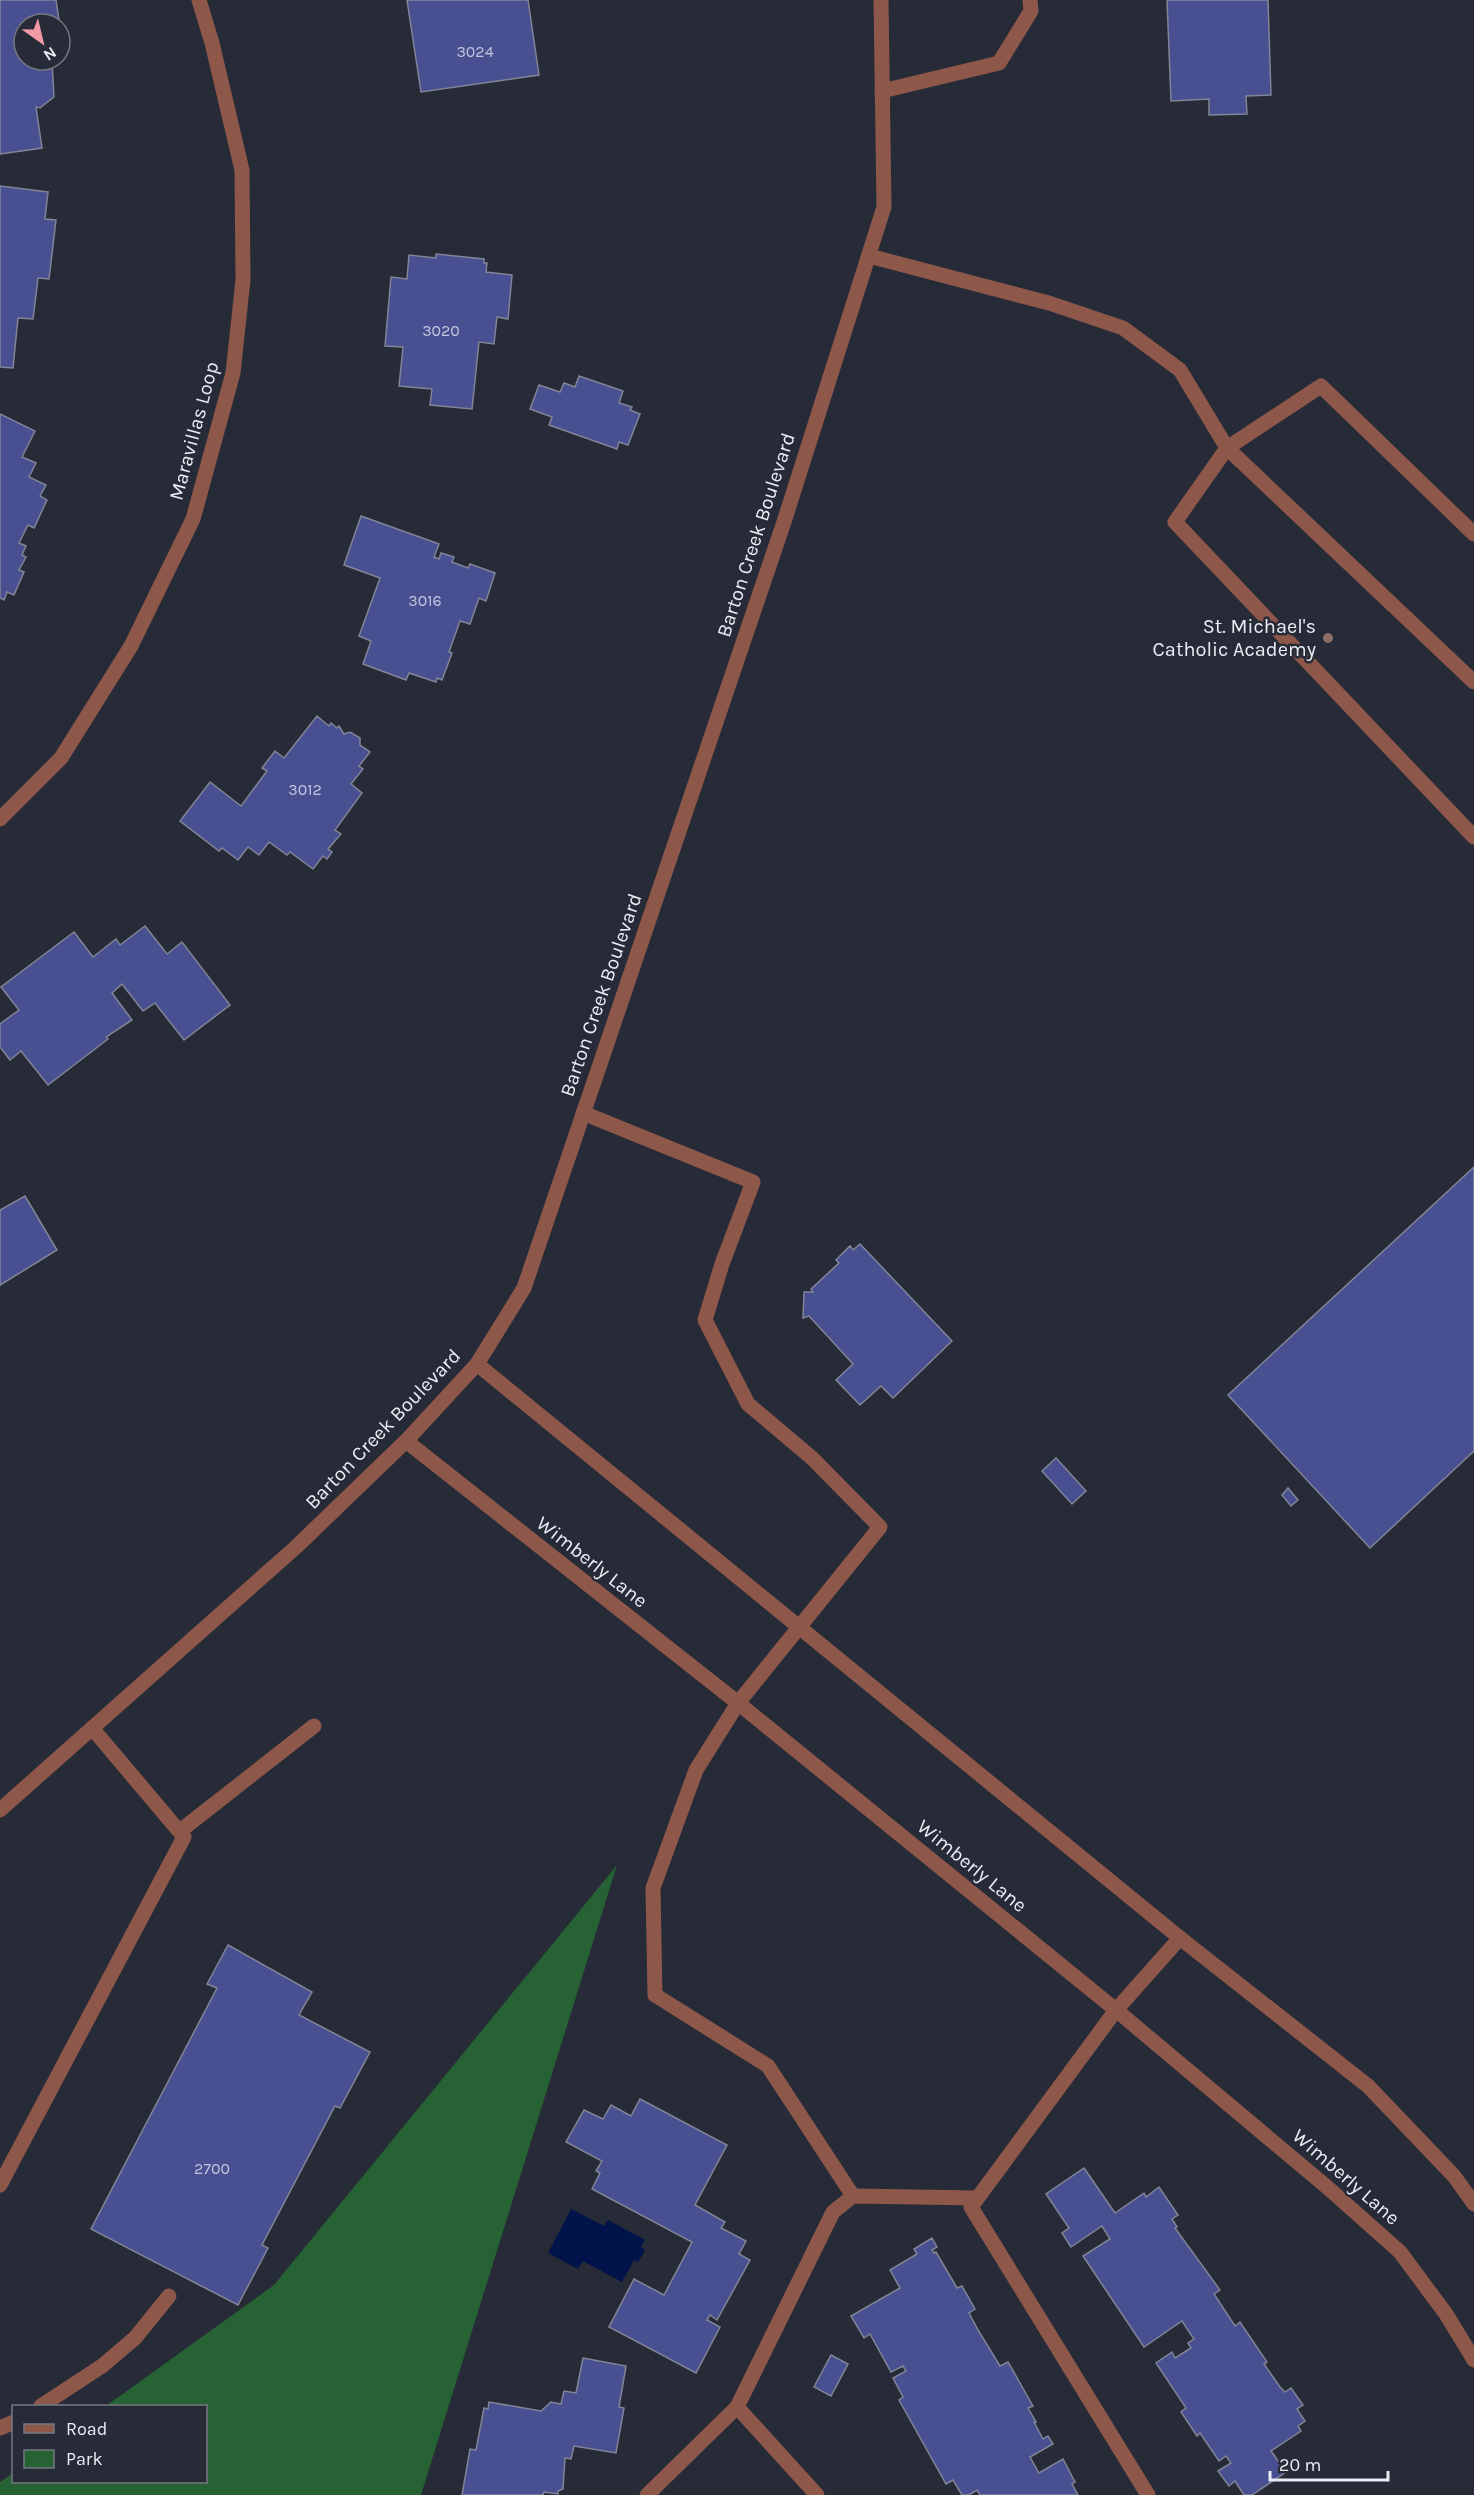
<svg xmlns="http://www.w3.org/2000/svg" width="1474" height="2495" font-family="Karla,sans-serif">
<rect width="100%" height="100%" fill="#272a37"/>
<path fill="#276234" d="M617 1865 421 2495H0V2482L13 2473 14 2482H206V2406H106L274 2285Z"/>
<path fill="#00134a" d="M571 2209 604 2226 608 2220 645 2240 641 2247 645 2250 638 2262 634 2260 622 2282 583 2261 578 2269 548 2253Z"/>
<g fill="#495092" stroke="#818595" stroke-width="1.5">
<path d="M0 0H56L59 20 24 24V60H52L54 97 40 108 36 107 42 148 0 154Z"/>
<path d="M407 0H528L539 75 421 92Z"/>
<path d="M1167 0H1268L1271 95 1246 96 1247 114 1209 115V99L1171 101Z"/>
<path d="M0 186 48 192 45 219 56 220 49 279 38 278 33 319 18 318 13 368 0 367Z"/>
<path d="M436 254 484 259V263H487L486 272 512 275 508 319 497 317 494 344 479 342 472 409 430 405 432 389 399 386 403 347 385 346 391 277 407 279 409 255 436 258Z"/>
<path d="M579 376 623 391 619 403 632 407 630 410 640 414 628 445 619 442 617 449 549 425 552 417 530 409 539 385 560 392 564 383 575 387Z"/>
<path d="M0 414 35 431 22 457 36 463 29 477 46 485 40 496 47 500 34 528 28 525 19 543 26 546 22 555 26 557 19 570 24 572 14 595 7 592 4 600 0 598Z"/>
<path d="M361 516 439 544 434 557 439 559 441 553 454 557 452 562 468 568 470 564 495 573 486 601 479 598 470 624 460 621 449 652 452 653 442 680 437 678 436 682 409 673 406 680 363 664 371 641 359 636 380 578 344 565Z"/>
<path d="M317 716 329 726 331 723 337 728 339 726 344 734 350 732 360 738V745L370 752 359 766 363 769 351 784 362 793 335 830 341 834 328 849 332 852 327 859 323 856 313 869 290 852 287 855 269 842 259 855 248 847 238 860 222 848 219 851 180 821 210 782 241 806 267 771 262 768 275 751 284 758Z"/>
<path d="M145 926 167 954 182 942 230 1005 184 1040 155 1003 143 1011 122 984 112 993 132 1020 106 1037 108 1039 48 1085 21 1051 10 1060 0 1047V1024L19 1010 1 987 74 932 93 957 116 939 120 945Z"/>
<path d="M1474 1167V1451L1370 1548 1228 1395Z"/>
<path d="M25 1196 57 1250 0 1285V1210Z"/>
<path d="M860 1244 952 1341 893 1398 881 1386 860 1405 836 1380 853 1364 809 1316 803 1318 804 1292H813L811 1289 839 1263 836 1260 850 1246 853 1250Z"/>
<path d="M1056 1458 1086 1491 1072 1504 1042 1471Z"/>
<path d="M1288 1488 1298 1500 1291 1506 1282 1495Z"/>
<path d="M228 1945 312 1992 299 2015 370 2052 340 2108 335 2106 262 2245 268 2248 238 2305 91 2229 217 1988 207 1984Z"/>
<path d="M640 2099 727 2145 695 2205 725 2222 721 2228 746 2241 739 2254 750 2260 717 2320 710 2315 707 2320 720 2327 696 2373 609 2327 634 2279 664 2295 692 2242 592 2189 600 2173 596 2171 602 2161 566 2142 584 2110 603 2119 611 2105 631 2116Z"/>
<path d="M1084 2168 1115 2213 1144 2193 1146 2197 1159 2187 1178 2215 1172 2219 1177 2227 1175 2228 1220 2290 1214 2294 1235 2326 1240 2322 1267 2362 1264 2364 1280 2387 1285 2392 1291 2388 1303 2405 1297 2409 1305 2421 1298 2426 1301 2431 1271 2451 1286 2472 1252 2495H1244L1235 2481 1229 2486 1218 2471 1231 2463 1226 2456 1219 2461 1200 2433 1197 2436 1181 2412 1186 2408 1156 2363 1172 2352 1175 2358 1191 2348 1188 2343 1194 2339 1182 2321 1144 2347 1083 2256 1110 2239 1102 2226 1071 2247 1062 2233 1069 2228 1046 2194Z"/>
<path d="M932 2238 937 2247 932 2250 934 2253 936 2252 957 2288 962 2286 975 2309 969 2313 978 2330 1000 2366 1008 2362 1033 2406 1028 2408 1036 2422H1034L1043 2439 1048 2436 1053 2444 1030 2457 1039 2473 1063 2459 1075 2482 1072 2484 1078 2495H980L977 2490 969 2495H962L953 2480 946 2484 899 2400 903 2397 893 2378 906 2371 903 2366 891 2372 870 2334 864 2338 851 2316 900 2288 890 2270 917 2254 914 2249Z"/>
<path d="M831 2355 848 2364 831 2396 814 2387Z"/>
<path d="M583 2358 626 2366 619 2407 624 2408 616 2453 574 2446 571 2459 565 2458 563 2489 558 2491V2494L544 2492 543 2495H462L470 2449 476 2450 484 2408 488 2409 489 2402 541 2411 551 2402 561 2404 564 2391 576 2393Z"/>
</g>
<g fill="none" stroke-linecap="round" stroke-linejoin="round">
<g stroke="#8d584a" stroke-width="15">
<path d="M882 91 999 63 1031 11 1030 0"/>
<path d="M869 256 1049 303 1123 328 1180 370 1227 448 1474 682"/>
<path d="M1474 534 1321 386 1227 448 1175 522 1474 837"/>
<path d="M583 1113 753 1182 722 1264 705 1320 748 1404 812 1458 880 1527 738 1703 696 1770 653 1888 655 1995 768 2066 853 2196"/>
<path d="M180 1831 314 1726"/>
<path d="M0 2185 184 1837 92 1728"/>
<path d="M41 2406 102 2366 135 2338 169 2296"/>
<path d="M0 2428 14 2422"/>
<path d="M647 2495 737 2407"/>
<path d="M817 2495 737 2407 833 2212 853 2196 977 2198"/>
<path d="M1148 2495 971 2207 1116 2010 1180 1938"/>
</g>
<g stroke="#8d584a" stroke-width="15">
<path d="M0 819 61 758 131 646 193 519 233 373 243 280 242 170 212 43 199 0"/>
<path d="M477 1364 1180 1938 1368 2086 1454 2176 1474 2204"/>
<path d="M406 1441 738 1703 1116 2010 1327 2187 1400 2252 1446 2314 1474 2360"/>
</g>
<path stroke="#8d584a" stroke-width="15" d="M0 1810 296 1547 406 1441 477 1364 524 1288 784 522 884 207 881 0"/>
</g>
<circle fill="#8d6e63" stroke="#272a37" stroke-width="2" cx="1328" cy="638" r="6"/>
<g text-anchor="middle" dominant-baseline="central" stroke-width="5" stroke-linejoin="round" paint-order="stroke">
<g font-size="16" fill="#c2c5dc">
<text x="475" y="51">3024</text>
<text x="441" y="330">3020</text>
<text x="425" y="600">3016</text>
<text x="305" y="789">3012</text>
<text x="212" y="2168">2700</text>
</g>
<g font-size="20" fill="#eaecf5" stroke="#272a37">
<text transform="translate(194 431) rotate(-75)">Maravillas Loop</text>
<text transform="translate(756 535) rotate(-72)">Barton Creek Boulevard</text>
<text transform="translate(601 995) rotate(-71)">Barton Creek Boulevard</text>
<text transform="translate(383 1429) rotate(-46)">Barton Creek Boulevard</text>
<text transform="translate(592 1562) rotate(38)">Wimberly Lane</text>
<text transform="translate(972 1866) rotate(39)">Wimberly Lane</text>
<text transform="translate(1346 2177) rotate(41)">Wimberly Lane</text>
</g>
<g font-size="20" fill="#eaecf5" stroke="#272a37" text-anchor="end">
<text x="1316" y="626">St. Michael's<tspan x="1316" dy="23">Catholic Academy</tspan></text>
</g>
</g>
<rect x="12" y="2405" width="195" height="78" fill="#272a37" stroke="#757883" stroke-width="1.5"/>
<rect x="24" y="2424" width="30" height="9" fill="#8d584a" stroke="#757883" stroke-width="1.5"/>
<text x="66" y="2435" font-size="18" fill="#eaecf5">Road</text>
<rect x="24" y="2450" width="30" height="18" fill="#276234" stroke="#757883" stroke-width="1.5"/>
<text x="66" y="2465" font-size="18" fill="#eaecf5">Park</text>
<g transform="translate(42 42) rotate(146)"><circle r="28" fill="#272a37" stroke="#757883" stroke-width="1.5"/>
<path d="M0-4.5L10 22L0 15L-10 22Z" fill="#f39aa8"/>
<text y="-9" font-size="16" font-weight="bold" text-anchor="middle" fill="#eaecf5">N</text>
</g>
<path d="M1270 2471v9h118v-9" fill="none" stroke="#eaecf5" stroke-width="3"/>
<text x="1279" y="2471" font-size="18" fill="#eaecf5" stroke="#272a37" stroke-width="4.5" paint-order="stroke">20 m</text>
</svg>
